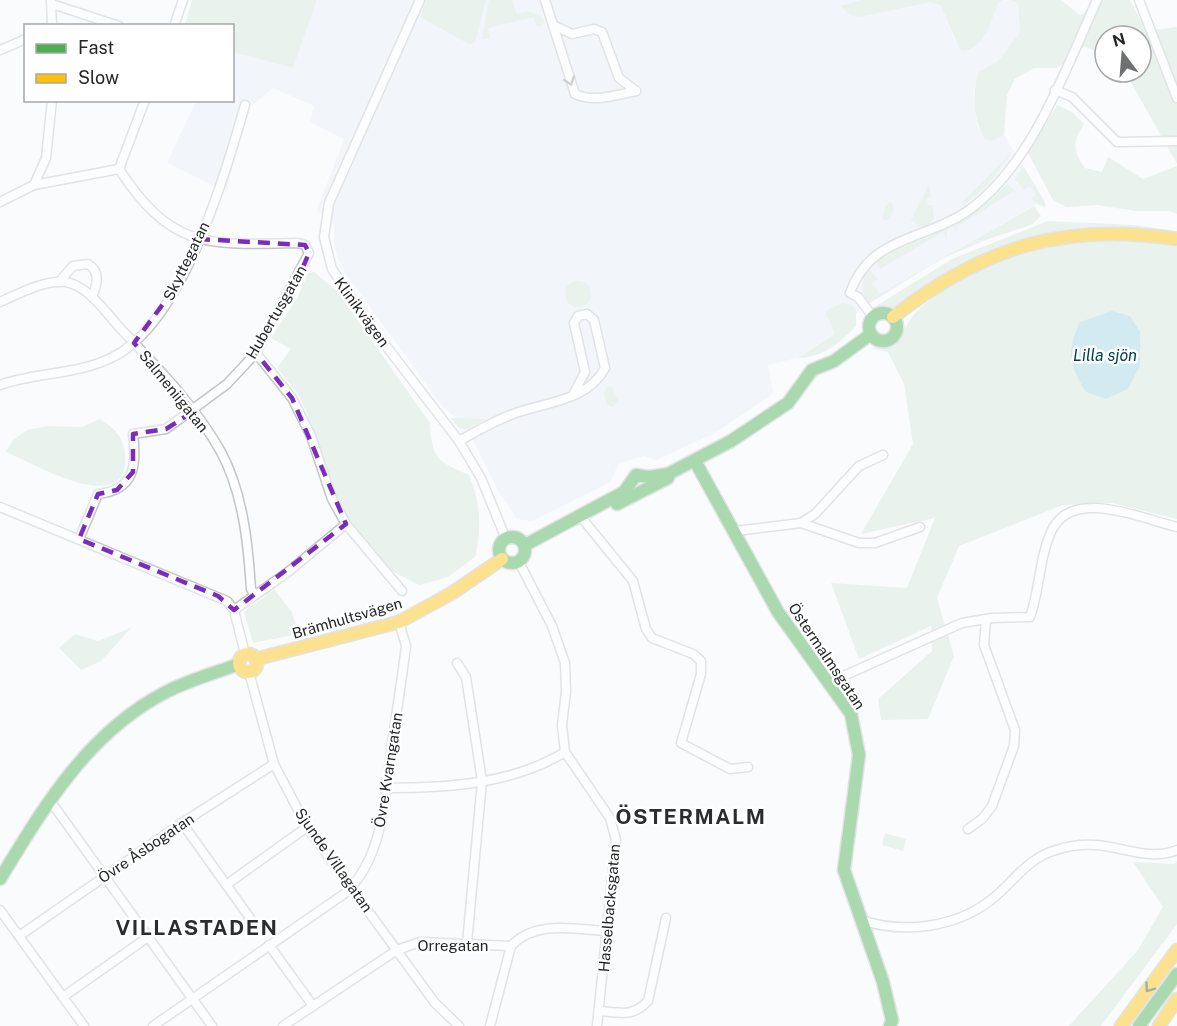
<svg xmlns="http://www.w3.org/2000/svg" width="1177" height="1026" font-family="'Public Sans',sans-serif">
<rect width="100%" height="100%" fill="#f9fbfd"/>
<path fill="#e8eef4" d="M317 0H862L842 6 860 17 931 2 940 5 955 41 984 38 998 2 1011 0 1018 4 1020 32 998 61 978 72 973 92 977 125 985 140 993 141 1004 135 1043 200 877 297 854 315 845 333 808 355 768 365 773 392 769 397 713 434 656 460 644 456 619 463 611 480 605 485 532 521 517 519 498 490 467 428 442 406 341 267 334 245V225L317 210 344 139 310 122 314 106 273 88 244 112 227 192 167 163 196 101 232 100 233 52 293 68Z"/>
<g fill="#d5e7da" fill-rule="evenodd">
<path d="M192 0H317L293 68 233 52 232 26 185 25Z"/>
<path d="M427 0H486L475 43 469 44 420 17Z"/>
<path d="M489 0H512L517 14 529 11 542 17 545 23 537 27 534 17 488 28 490 38 482 39Z"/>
<path d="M862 0H1005L998 3C990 22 986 49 961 51L940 5 931 2 860 17 850 15 841 6Z"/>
<path d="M1011 0H1061L1081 16 1096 0H1130L1146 31 1177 27V164L1125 72H1141V36H1105V56L1085 46 1057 68H1034L1015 79 1007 95 1004 135 993 141 985 140C973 118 972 96 978 72L998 61 1020 32 1018 4Z"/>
<path d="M1057 105 1072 112 1084 124C1072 142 1073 151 1085 168L1102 172 1108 157 1143 179 1177 166V214L1169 211H1135L1098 205 1066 207 1053 200 1028 153Z"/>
<path d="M1012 152 987 186 962 206 963 201Z"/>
<path d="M1024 167 1045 202V207L1035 203 1031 198 1036 194 1030 186 1024 190 1015 179Z"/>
<path d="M1008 184 1019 195 1014 191 956 227 958 233 953 227 947 230V238L943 232 880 269 875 260 895 246 924 239 954 225 981 208Z"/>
<path d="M929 185 931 197 926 198 928 205H932L934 219 926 227H919L911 220Z"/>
<path d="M891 202 894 210 888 220H883L885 206Z"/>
<path d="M1034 206 1041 216 1031 225 988 239 939 260 870 303C860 292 860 281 868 268L878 279 872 283 880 294Z"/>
<path d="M1048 221 1134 225 1177 231V234L1136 228 1003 246 956 266 896 306 888 309 876 306 952 259Z"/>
<path d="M1138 240 1177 247V519L1112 503 1063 505 959 546 937 598 954 656 928 719 881 720 878 699 932 651 931 626 859 659 831 583 907 588 935 518 861 534 913 444 904 384 888 352 869 348C906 346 895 339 913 316 925 301 948 287 965 278 993 263 1029 250 1060 245 1086 241 1113 242 1138 240ZM1140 366 1128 388 1106 399Z"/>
<path d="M314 272 337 291 430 423C432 459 437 461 469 475 481 504 481 525 476 556L448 577 419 585 390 570 352 527 335 496 307 412 297 393 277 368 291 349 271 338 298 297 308 273Z"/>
<circle cx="578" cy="294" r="13"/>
<path d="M843 303 852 305 856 310V326C841 343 821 358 798 358L835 334 826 314 829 309Z"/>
<path d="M612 386 618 401 613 407 607 405 604 393 607 387Z"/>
<path d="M450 418H453L487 419 464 430 458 427Z"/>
<path d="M100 419C114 428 124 437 125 455 130 520 34 464 6 452L13 440 27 430 48 426 82 427Z"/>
<path d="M274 589 292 612 299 634 253 643 244 612Z"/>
<path d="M131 628 101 661 81 670 59 648 75 634 98 641Z"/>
<path d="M885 833 906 839 903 851 882 845Z"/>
<path d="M1177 861V924L1101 1026H1069L1138 950 1163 907 1133 862 1174 864Z"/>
</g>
<path fill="#a5d5e2" d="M1112 311 1130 316 1140 332V366L1128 389 1106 399 1086 392C1069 364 1066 353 1080 322Z"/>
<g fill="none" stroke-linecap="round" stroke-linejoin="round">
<defs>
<g id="street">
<path d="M51 0 52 26"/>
<path d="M420 0 329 203 324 237 332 269 373 329 459 441 481 478 506 539"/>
<path d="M545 0 575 94C594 103 616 95 636 91"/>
<path d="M1139 0 1177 98"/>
<path d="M52 4 119 26"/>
<path d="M553 25 572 34 594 29 602 32 619 78 636 91"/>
<path d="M174 26 183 0"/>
<path d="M0 50 26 39"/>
<path d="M1055 90 1072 97 1117 142 1177 141"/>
<path d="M119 169 145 100"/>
<path d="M34 185 46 158 52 100"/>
<path d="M0 202 34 185 119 169"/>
<path d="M59 282 73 266 88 264C101 272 97 285 92 297"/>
<path d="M0 302C18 294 44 280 65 282 88 285 105 312 120 328 156 366 195 405 221 452 243 493 248 543 251 589L255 595"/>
<path d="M873 317 858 297 850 293C870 235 925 241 969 210 1032 165 1066 68 1097 0"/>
<path d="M256 353 292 398 311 436 332 499 346 524 402 591"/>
<path d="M0 385C36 372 76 375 111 358 182 325 225 176 245 105"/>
<path d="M459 441C477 431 494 421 513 414 546 402 588 401 605 368L594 320 587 314 578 316 574 323 585 372 573 395"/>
<path d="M0 507 227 601 234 610 245 654"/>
<path d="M581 517 633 581 646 629 652 638 693 654 701 661V674L681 743 730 769 748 767"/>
<path d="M801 523 815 514 859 466 883 455"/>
<path d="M736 531 801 523 859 543H875L920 527"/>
<path d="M79 539 98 494C135 490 137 465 133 434L166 429 227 384 256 353 309 253 305 245 298 243C208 245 172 250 119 169"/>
<path d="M519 562 552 626 565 663 566 692 562 725 565 752 610 818 616 840 597 1026"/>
<path d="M234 610 288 572 346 524"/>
<path d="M457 663 466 677 482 781 467 943"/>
<path d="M249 672 274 764 307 827 435 1003 459 1026"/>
<path d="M830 682 962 623 992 618 1030 617C1040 590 1039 555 1053 528 1075 488 1143 519 1177 527"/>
<path d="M387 788C447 788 513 784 565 752"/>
<path d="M48 801 54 806 212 1026"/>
<path d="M182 823 250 918"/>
<path d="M968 829 982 819 992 806 1014 746 1015 730 984 645 986 619"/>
<path d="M226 885 307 827"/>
<path d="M0 910 84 1026"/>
<path d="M861 920C903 934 955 928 991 900 1013 883 1027 858 1056 850 1068 846 1083 844 1096 845 1124 847 1150 861 1177 850"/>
<path d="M19 936 182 823 274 764"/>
<path d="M269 945 313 1006"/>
<path d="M63 997 148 937"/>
<path d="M600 1011C621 1013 633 1017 648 1001L666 918"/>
<path d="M153 1026 344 894C384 860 386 791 392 743 397 710 402 678 406 646L399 622"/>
<path d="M283 1026 397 950 420 942 511 946C535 920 574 929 606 931"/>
<path d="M490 1026 511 946"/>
</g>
<g id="fast">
<circle cx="883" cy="327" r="14"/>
<path d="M695 461 778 612 851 714 859 755 844 870 883 982 892 1020 890 1026"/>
<path d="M617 504 668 478"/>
<circle cx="512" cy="550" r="13"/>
<path d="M525 545 624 492 636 475 649 477 668 474 731 441 788 403 812 370 834 361 871 334"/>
<path d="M0 879C44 807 88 732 166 692 189 680 215 673 239 664"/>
<path d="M1139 1026 1177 974"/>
</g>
<g id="slow">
<path d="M893 317C983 247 1063 222 1177 239"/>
<circle cx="248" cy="663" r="9"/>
<path d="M256 659 399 622 452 593 502 559"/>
<path d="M1121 1026 1177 950"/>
<path d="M1159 1026 1177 999"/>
</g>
</defs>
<use href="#street" stroke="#c4c5c7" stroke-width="11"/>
<use href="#fast" stroke="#c4c5c7" stroke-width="15"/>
<use href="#slow" stroke="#c4c5c7" stroke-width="15"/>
<use href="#street" stroke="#fefeff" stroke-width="8"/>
<use href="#fast" stroke="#4caf50" stroke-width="12"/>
<use href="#slow" stroke="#ffc107" stroke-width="12"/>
</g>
<defs><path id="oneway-chevron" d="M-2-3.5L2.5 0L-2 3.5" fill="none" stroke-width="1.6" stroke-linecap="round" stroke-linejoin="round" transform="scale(1.5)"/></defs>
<use stroke="#9b9c9d" href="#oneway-chevron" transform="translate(570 81) rotate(70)"/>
<use stroke="#335c37" href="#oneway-chevron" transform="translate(1149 988) rotate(126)"/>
<path d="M0 0H1177V1026H0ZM198 239 305 245 309 253 303 267 256 353 292 398 346 524 234 610 218 596 79 539 98 494 117 490 133 472V434L166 429 194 411 134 343 178 284Z" fill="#f9fbfd" fill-opacity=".55" fill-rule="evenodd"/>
<path fill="none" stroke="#7b2cbf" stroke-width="4.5" stroke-dasharray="12 8" stroke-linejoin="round" d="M198 239 305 245 309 253 303 267 256 353 292 398 346 524 234 610 218 596 79 539 98 494 117 490 133 472V434L166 429 194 411 134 343 178 284Z"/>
<g text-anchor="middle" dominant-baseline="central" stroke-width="5" stroke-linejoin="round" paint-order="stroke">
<g font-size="15" fill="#232526" stroke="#fff">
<text transform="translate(186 261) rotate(-64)">Skyttegatan</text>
<text transform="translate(276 312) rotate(-60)">Hubertusgatan</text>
<text transform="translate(362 312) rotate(54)">Klinikvägen</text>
<text transform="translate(174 391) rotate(51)">Salmeniigatan</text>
<text transform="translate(347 618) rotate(-16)">Brämhultsvägen</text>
<text transform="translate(827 656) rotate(56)">Östermalmsgatan</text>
<text transform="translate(388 770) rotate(-81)">Övre Kvarngatan</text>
<text transform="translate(146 848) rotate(-34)">Övre Åsbogatan</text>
<text transform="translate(334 860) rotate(55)">Sjunde Villagatan</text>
<text transform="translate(609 908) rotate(-85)">Hasselbacksgatan</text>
<text x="453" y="945">Orregatan</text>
</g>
<g font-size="16" font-style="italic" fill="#00414d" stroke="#fff">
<text x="1105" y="355">Lilla sjön</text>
</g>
<g font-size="21" font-weight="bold" letter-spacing="1.5" fill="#2a2d30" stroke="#fff">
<text x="691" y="816">ÖSTERMALM</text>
<text x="197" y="927">VILLASTADEN</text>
</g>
</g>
<rect x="24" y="24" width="210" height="78" fill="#ffffff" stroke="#a7a8a8" stroke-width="1.5"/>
<rect x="36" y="44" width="30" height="9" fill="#4caf50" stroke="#a7a8a8" stroke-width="1.5"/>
<text x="78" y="54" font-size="18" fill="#232526">Fast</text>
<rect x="36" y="74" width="30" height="9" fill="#ffc107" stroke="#a7a8a8" stroke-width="1.5"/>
<text x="78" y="84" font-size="18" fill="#232526">Slow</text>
<g transform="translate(1123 54) rotate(344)"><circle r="28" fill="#ffffff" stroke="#a7a8a8" stroke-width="1.5"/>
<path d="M0-4.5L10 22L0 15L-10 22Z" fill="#6e7071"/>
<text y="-9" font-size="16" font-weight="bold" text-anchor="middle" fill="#232526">N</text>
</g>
</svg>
